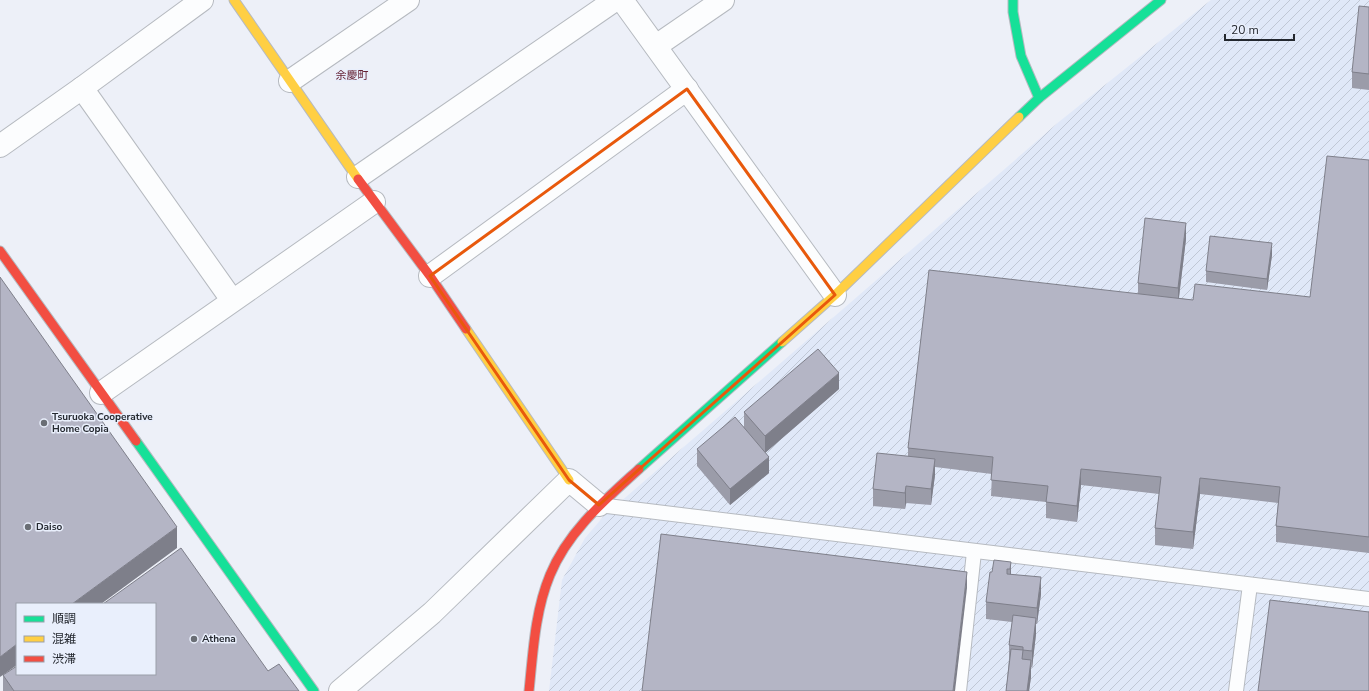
<svg xmlns="http://www.w3.org/2000/svg" width="1369" height="691" font-family="'Nunito Sans','Noto Sans JP',sans-serif">
<defs>
<pattern id="industrial-furrows" width="10" height="10" patternUnits="userSpaceOnUse"><rect width="10" height="10" fill="#e0e8f8"/><path d="M-1 1l2-2M0 10L10 0M9 11l2-2" fill="none" stroke="#c0c7d5"/></pattern>
</defs>
<rect width="100%" height="100%" fill="#edf0f8"/>
<path fill="url(#industrial-furrows)" d="M1211 0H1369V691H549L562 580 585 538 604 516 1060 121Z"/>
<g fill="none" stroke-linecap="round" stroke-linejoin="round">
<defs>
<g id="lane">
<path d="M599 505 1369 599"/>
<path d="M959 691 974 552"/>
<path d="M1236 691 1250 585"/>
</g>
<g id="street">
<path d="M622 0 835 295"/>
<path d="M656 46 723 0"/>
<path d="M290 81 408 0"/>
<path d="M82 88 232 300"/>
<path d="M0 146 82 88 202 0"/>
<path d="M358 177 615 0"/>
<path d="M430 276 687 89"/>
<path d="M101 393 374 202"/>
<path d="M340 691 432 613 569 480 599 505"/>
</g>
<g id="fast">
<path d="M1013 0V12L1021 56 1039 98"/>
<path d="M1019 117 1039 98 1161 0"/>
<path d="M136 441 314 691"/>
<path d="M639 469 782 342"/>
</g>
<g id="slow">
<path d="M234 0 358 179"/>
<path d="M466 329 569 480"/>
<path d="M782 342 835 295 1019 117"/>
</g>
<g id="jam">
<path d="M358 179 430 276 466 329"/>
<path d="M0 251 136 441"/>
<path d="M529 691C533 652 535 611 550 575 568 531 605 500 639 469"/>
</g>
</defs>
<use href="#lane" stroke="#b6bac0" stroke-width="16"/>
<use href="#street" stroke="#b6bac0" stroke-width="24"/>
<use href="#fast" stroke="#b6bac0" stroke-width="11"/>
<use href="#slow" stroke="#b6bac0" stroke-width="11"/>
<use href="#jam" stroke="#b6bac0" stroke-width="11"/>
<use href="#lane" stroke="#fcfdfe" stroke-width="14"/>
<use href="#street" stroke="#fcfdfe" stroke-width="22"/>
<use href="#fast" stroke="#16e098" stroke-width="9"/>
<use href="#slow" stroke="#ffcf43" stroke-width="9"/>
<use href="#jam" stroke="#f24e42" stroke-width="9"/>
</g>
<g fill="#9b9ca9">
<path d="M1369 7V90L1352 88V72Z"/>
<path d="M1369 160V553L1276 542V526L1278 503 1200 494 1193 549 1155 545V528L1159 494 1081 485 1077 522 1046 518V502L991 496 992 474 935 467V475L931 505 906 503 905 509 873 506V489L908 456V448L1138 294V283L1186 239 1179 298 1193 300 1310 297Z"/>
<path d="M1272 255 1267 290 1206 282V271Z"/>
<path d="M839 389 765 453 769 473 730 505 697 466V449L744 427V412Z"/>
<path d="M1011 562V574L1041 594 1037 624H1036V634L1032 668 1031 667V677L1029 691H1006L1009 659V645L1012 622 986 619V602L992 572Z"/>
<path d="M268 671 299 691H3V675Z"/>
</g>
<g fill="#7e7f8a">
<path d="M1186 223V239L1178 304V288Z"/>
<path d="M1272 243V255L1267 290V279Z"/>
<path d="M839 373V389L765 453V436Z"/>
<path d="M769 457V473L730 505V489Z"/>
<path d="M935 459V475L931 505V489Z"/>
<path d="M1081 469V485L1077 522V506Z"/>
<path d="M1200 478V494L1193 549V532Z"/>
<path d="M906 486V503L905 509V493Z"/>
<path d="M177 527V548L101 604H72Z"/>
<path d="M1011 562V578L1010 586V569Z"/>
<path d="M967 572V588L955 691H953Z"/>
<path d="M1041 577V594L1037 624V608Z"/>
<path d="M1036 618V634L1032 668V651Z"/>
<path d="M17 644V665L0 677V657Z"/>
<path d="M1031 660V677L1029 691H1027Z"/>
</g>
<g fill="#b4b5c5" stroke="#7e7f8a">
<path d="M1359 6 1369 7V74L1352 72Z"/>
<path d="M1327 156 1369 160V537L1276 526 1280 487 1200 478 1193 532 1155 528 1161 477 1081 469 1077 506 1046 502 1048 486 991 480 993 457 908 448 929 270 1193 300 1195 284 1310 297Z"/>
<path d="M1145 218 1186 223 1178 288 1138 283Z"/>
<path d="M1210 236 1272 243 1267 279 1206 271Z"/>
<path d="M0 277 177 527 72 604H17V644L0 657Z"/>
<path d="M818 349 839 373 765 436 744 412Z"/>
<path d="M735 417 769 457 730 489 697 449Z"/>
<path d="M877 453 935 459 931 489 906 486 905 493 873 489Z"/>
<path d="M661 534 967 572 953 691H642Z"/>
<path d="M181 548 268 671 279 664 299 691H14L3 675 17 666V674H155V604H103Z"/>
<path d="M994 560 1011 562 1010 569H1007V574L1041 577 1037 608 986 602 990 572H992Z"/>
<path d="M1270 600 1369 612V691H1258Z"/>
<path d="M1013 615 1036 618 1032 651 1023 650V647L1009 645Z"/>
<path d="M1011 649 1023 650 1022 659 1031 660 1027 691H1006Z"/>
</g>
<path fill="none" stroke="#e8590c" stroke-width="3" stroke-linejoin="round" d="M687 89 835 295 599 505 569 480 430 276Z"/>
<g fill="#6a6e75" stroke="#e9effc" stroke-width="1.5">
<circle cx="44" cy="423" r="4"/>
<circle cx="28" cy="527" r="4"/>
<circle cx="194" cy="639" r="4"/>
</g>
<g text-anchor="middle" dominant-baseline="central" stroke-width="3" stroke-linejoin="round" paint-order="stroke">
<g font-size="10" font-weight="bold" fill="#24282f" stroke="#e9effc" text-anchor="start">
<text x="52" y="417">Tsuruoka Cooperative<tspan x="52" dy="12">Home Copia</tspan></text>
<text x="36" y="527">Daiso</text>
<text x="202" y="639">Athena</text>
</g>
<g font-size="11" fill="#652133" stroke="#e9effc">
<text x="352" y="75">余慶町</text>
</g>
</g>
<rect x="16" y="603" width="140" height="72" fill="#e9effc" stroke="#9a9faa"/>
<rect x="24" y="616" width="20" height="6" fill="#16e098" stroke="#9a9faa"/>
<text x="52" y="623" font-size="12" fill="#24282f">順調</text>
<rect x="24" y="636" width="20" height="6" fill="#ffcf43" stroke="#9a9faa"/>
<text x="52" y="643" font-size="12" fill="#24282f">混雑</text>
<rect x="24" y="656" width="20" height="6" fill="#f24e42" stroke="#9a9faa"/>
<text x="52" y="663" font-size="12" fill="#24282f">渋滞</text>
<path d="M1225 34v6h69v-6" fill="none" stroke="#24282f" stroke-width="2"/>
<text x="1231" y="34" font-size="12" fill="#24282f" stroke="#e9effc" stroke-width="3" paint-order="stroke">20 m</text>
</svg>
